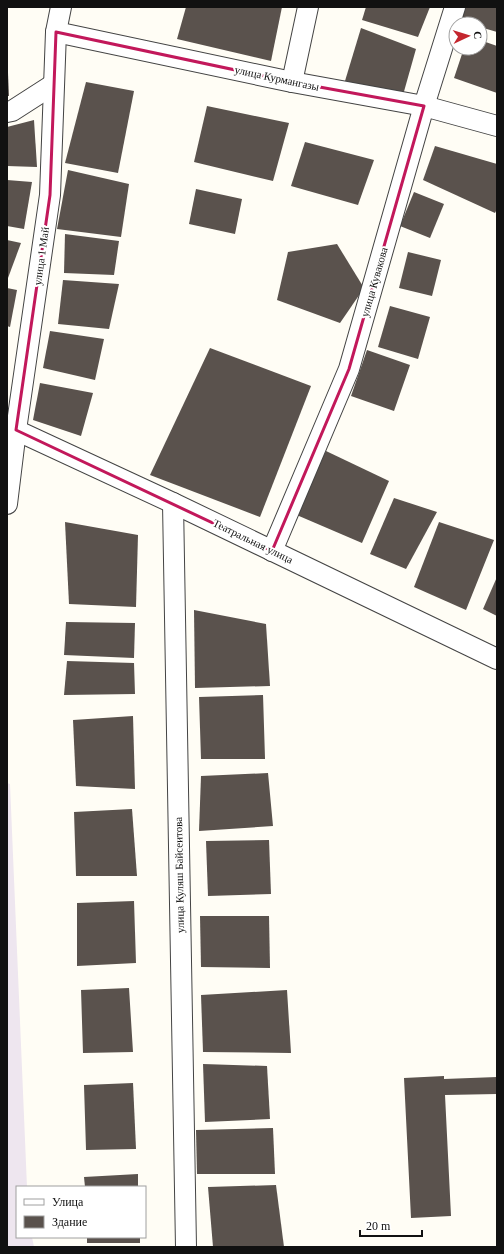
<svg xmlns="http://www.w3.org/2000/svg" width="504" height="1254" font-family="'Times New Roman',serif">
<rect width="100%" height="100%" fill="#fffdf5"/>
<path fill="#eee6ef" d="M7 783 10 784 27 1187H17V1237H32L34 1247H7Z"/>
<g fill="#5a524d">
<path d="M186 7H282L271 61 177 39Z"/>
<path d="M366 7H430L418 37 362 20Z"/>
<path d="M465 7H497V32L480 27V24H471L460 21Z"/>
<path d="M361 28 416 49 403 95 345 81Z"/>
<path d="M480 40 497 46V93L454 78 464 48H480Z"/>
<path d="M7 73H8L9 96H7Z"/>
<path d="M86 82 134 91 118 173 65 163Z"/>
<path d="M207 106 289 123 273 181 194 162Z"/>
<path d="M34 120 37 167 7 166V127Z"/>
<path d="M305 142 374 160 358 205 291 186Z"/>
<path d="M435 146 497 164V209L495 213 423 180Z"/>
<path d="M68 170 129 184 121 237 57 229Z"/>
<path d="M7 180 32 182 24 229 7 226Z"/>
<path d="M196 189 242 199 235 234 189 224Z"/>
<path d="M414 192 444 204 430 238 400 226Z"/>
<path d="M65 234 119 241 114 275 64 273Z"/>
<path d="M7 240 21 243 8 278H7Z"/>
<path d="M337 244 364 288 340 323 277 300 288 252Z"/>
<path d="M408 252 441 260 432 296 399 288Z"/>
<path d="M63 280 119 284 109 329 58 324Z"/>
<path d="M7 288 17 290 10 327 7 326Z"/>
<path d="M390 306 430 317 418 359 378 347Z"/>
<path d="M50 331 104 339 95 380 43 368Z"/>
<path d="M210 348 311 386 260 517 150 475Z"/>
<path d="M367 350 410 365 394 411 351 396Z"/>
<path d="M40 383 93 393 81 436 33 420Z"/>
<path d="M326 451 389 481 362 543 292 513Z"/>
<path d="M394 498 437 512 406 569 370 554Z"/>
<path d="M65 522 138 535 136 607 69 604Z"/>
<path d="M439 522 494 540 466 610 414 587Z"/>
<path d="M497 577V616L483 609Z"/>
<path d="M194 610 266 624 270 686 195 688Z"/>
<path d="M66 622 135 623 134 658 64 655Z"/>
<path d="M67 661 134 663 135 694 64 695Z"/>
<path d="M263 695 265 759H201L199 697Z"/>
<path d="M133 716 135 789 76 786 73 720Z"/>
<path d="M268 773 273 826 199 831 201 776Z"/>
<path d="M132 809 137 876H76L74 812Z"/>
<path d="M269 840 271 894 208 896 206 841Z"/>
<path d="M134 901 136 963 77 966V903Z"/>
<path d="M200 916H269L270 968 201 967Z"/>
<path d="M129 988 133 1052 83 1053 81 990Z"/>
<path d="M287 990 291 1053 203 1052 201 995Z"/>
<path d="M203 1064 267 1066 270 1119 205 1122Z"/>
<path d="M444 1076V1079L497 1077V1094L445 1095 451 1216 411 1218 404 1078Z"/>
<path d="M133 1083 136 1149 86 1150 84 1085Z"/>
<path d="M273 1128 275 1174H197L196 1130Z"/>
<path d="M138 1174V1187H85L84 1177Z"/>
<path d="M276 1185 284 1247H213L208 1187Z"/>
<rect x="87" y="1237" width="53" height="6"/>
</g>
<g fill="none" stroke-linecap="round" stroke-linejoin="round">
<defs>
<g id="minor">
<path d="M56 32 292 82 424 106 497 126"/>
<path d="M292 82 308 7"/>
<path d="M7 112 12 111 54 84"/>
<path d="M7 426 173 503 497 659"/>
<path d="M173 503 186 1247"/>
<path d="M7 504 16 430 50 195 56 32 61 7"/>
<path d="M272 551 349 369 424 106 455 7"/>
</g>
</defs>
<use href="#minor" stroke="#444" stroke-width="22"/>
<use href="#minor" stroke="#fff" stroke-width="20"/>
</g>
<path fill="none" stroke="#c2185b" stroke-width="3" stroke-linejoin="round" d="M56 32 292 82 424 106 349 369 272 551 16 430 50 195Z"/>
<g text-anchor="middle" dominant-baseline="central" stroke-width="4" stroke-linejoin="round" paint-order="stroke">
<g font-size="11" fill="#111" stroke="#fff">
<text transform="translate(277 78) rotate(12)">улица Курмангазы</text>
<text transform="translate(41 256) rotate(-82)">улица 1 Май</text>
<text transform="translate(374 282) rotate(-74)">улица Кувакова</text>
<text transform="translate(253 541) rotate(26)">Театральная улица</text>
<text transform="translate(179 875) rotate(-91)">улица Куляш Байсеитова</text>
</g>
</g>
<rect width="504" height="1254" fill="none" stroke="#111111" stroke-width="16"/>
<rect x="16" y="1186" width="130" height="52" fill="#ffffff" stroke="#a0a0a0"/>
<rect x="24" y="1199" width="20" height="6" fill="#ffffff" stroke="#a0a0a0"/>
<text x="52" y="1206" font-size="12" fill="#111111">Улица</text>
<rect x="24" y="1216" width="20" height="12" fill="#5a524d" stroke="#a0a0a0"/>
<text x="52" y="1226" font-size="12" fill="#111111">Здание</text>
<g transform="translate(468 36) rotate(86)"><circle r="19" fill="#ffffff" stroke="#a0a0a0"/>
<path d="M0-3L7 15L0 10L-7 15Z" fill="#c4262e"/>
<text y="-6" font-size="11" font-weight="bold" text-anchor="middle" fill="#111111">С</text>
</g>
<path d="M360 1230v6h62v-6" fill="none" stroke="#111111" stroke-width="2"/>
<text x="366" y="1230" font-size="12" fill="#111111" stroke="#ffffff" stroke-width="3" paint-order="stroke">20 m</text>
</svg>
